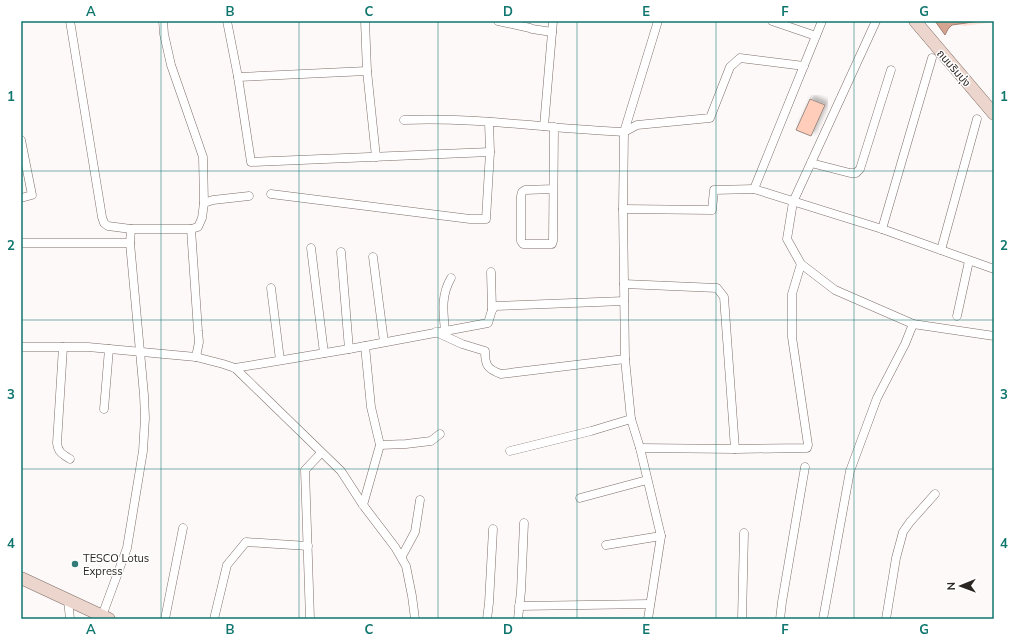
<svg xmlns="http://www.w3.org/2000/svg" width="1015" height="640" font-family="Mulish,'Noto Sans Thai',sans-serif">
<defs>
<filter id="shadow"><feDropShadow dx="3.5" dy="-3.5" stdDeviation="2" flood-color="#0004"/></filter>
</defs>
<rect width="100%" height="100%" fill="#fdf9f8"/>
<path fill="#fee0d4" d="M949 21H994V22L964 26Z"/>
<path fill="#d5a592" stroke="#a27f71" d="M935 21H980L952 25 948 29 945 35Z"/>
<path fill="#ffcdb9" stroke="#998983" filter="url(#shadow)" d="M810 99 825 105 811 136 796 130Z"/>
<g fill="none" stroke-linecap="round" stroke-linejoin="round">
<defs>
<g id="street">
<path d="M70 21 102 217 104 223 108 226 131 229H191L198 227 202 218 204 203 203 157 171 65 164 34 163 21"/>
<path d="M227 21 238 77 251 162 490 152"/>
<path d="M365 21 367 71 376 157"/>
<path d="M498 21 530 28"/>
<path d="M772 21 816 36"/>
<path d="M876 21 793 202 787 239 801 264 835 290 913 324 994 336"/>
<path d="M532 29 552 32"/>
<path d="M238 77 367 71"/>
<path d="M404 120C478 117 551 129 624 132L637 125 710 118 730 67 740 58 804 66"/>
<path d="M544 126 553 21"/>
<path d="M21 140 32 195 21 198"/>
<path d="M811 163 850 173H856L860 169 891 70"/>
<path d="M553 189 525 190 522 192 521 196V241L523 244H552L553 241 554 127"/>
<path d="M754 189 822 21"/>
<path d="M271 194 470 219H486L490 152 489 122"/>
<path d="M204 203 213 200 249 196"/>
<path d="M623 209 712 210 714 190 754 189 882 229 994 269"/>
<path d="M191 229 198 331 199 342 196 357"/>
<path d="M882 229 932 58"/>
<path d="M21 243H130"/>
<path d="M311 248 324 353"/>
<path d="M941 250 977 119"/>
<path d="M341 252 349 349"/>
<path d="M373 257 384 342"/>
<path d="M491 272 492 310"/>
<path d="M624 284 717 288 724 297 735 449"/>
<path d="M271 288 280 360"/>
<path d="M957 316 969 261"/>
<path d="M445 331C443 311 441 295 451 278"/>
<path d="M436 332 462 344 485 351C485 365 487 369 501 374L625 359"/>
<path d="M21 347H88L196 357 223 364 235 368 341 471 363 505 395 547 406 566 412 596 415 619"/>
<path d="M63 347 57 443C58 452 62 454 70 459"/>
<path d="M235 368 349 349 488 323 492 310 495 306 624 301"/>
<path d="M104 409 109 349"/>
<path d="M380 445 406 444 431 441 440 434"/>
<path d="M640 448 735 449 807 448 808 445 792 337V294L801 264"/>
<path d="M510 451 591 431 631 419"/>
<path d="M580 498 647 480"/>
<path d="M363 505 380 445 371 407 365 346"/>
<path d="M606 545 661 536"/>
<path d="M402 556 415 532 420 500"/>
<path d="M68 600 70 619"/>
<path d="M519 606 650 604"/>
<path d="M102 616 127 548 143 451 145 418 144 395 130 243 131 229"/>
<path d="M165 619 183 528"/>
<path d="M214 619 227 565 246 542 308 546"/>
<path d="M310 619 305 470 321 453"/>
<path d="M487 619 489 603 493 529"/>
<path d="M518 619 521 591 524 523"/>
<path d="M648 619 661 536 640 448 631 419 625 359 623 209 624 132 658 21"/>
<path d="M742 619 744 533"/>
<path d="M780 619 782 602 805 467"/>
<path d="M823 619 850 471 877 398 905 344 913 324"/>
<path d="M886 619 896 558 903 532 910 522 935 494"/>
</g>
<g id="secondary">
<path d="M915 21 994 114"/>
<path d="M21 578 109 619"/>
</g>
</defs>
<use href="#street" stroke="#7d6e68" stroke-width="9"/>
<use href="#secondary" stroke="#7d6e68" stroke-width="13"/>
<use href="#street" stroke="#fff" stroke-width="8"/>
<use href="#secondary" stroke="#ecd5cc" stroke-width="12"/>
</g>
<path fill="none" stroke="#0f766e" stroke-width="1" stroke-opacity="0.55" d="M161 21V619M299 21V619M438 21V619M577 21V619M716 21V619M854 21V619M21 171H994M21 320H994M21 469H994"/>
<circle fill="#327b79" stroke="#fff" stroke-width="1.5" cx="75" cy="564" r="4"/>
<g text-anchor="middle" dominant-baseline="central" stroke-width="3" stroke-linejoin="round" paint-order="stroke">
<g font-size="11" fill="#2c2623" stroke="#fff">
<text transform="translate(954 68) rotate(49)">ถนนริมบุ่ง</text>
</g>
<g font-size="11" fill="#2c2623" stroke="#fff" text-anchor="start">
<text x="83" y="558">TESCO Lotus<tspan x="83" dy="13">Express</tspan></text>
</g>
</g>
<rect width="1015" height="640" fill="none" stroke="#ffffff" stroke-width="44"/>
<g transform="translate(961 586) rotate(269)" stroke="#ffffff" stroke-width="3" paint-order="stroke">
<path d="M0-3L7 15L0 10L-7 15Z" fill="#2c2623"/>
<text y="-6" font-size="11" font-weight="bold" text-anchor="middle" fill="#2c2623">N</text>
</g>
<rect x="22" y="22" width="971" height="596" fill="none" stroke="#0f766e" stroke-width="1.5"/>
<g font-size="13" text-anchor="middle" font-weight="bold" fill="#0f766e">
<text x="91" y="16">A</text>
<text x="230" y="16">B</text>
<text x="369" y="16">C</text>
<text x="508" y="16">D</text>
<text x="646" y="16">E</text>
<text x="785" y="16">F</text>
<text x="924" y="16">G</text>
<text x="11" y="101">1</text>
<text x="1004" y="101">1</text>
<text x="11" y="250">2</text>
<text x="1004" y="250">2</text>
<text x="11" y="399">3</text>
<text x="1004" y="399">3</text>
<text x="11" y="548">4</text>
<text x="1004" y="548">4</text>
<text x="91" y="634">A</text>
<text x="230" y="634">B</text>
<text x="369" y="634">C</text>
<text x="508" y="634">D</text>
<text x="646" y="634">E</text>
<text x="785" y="634">F</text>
<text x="924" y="634">G</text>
</g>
</svg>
